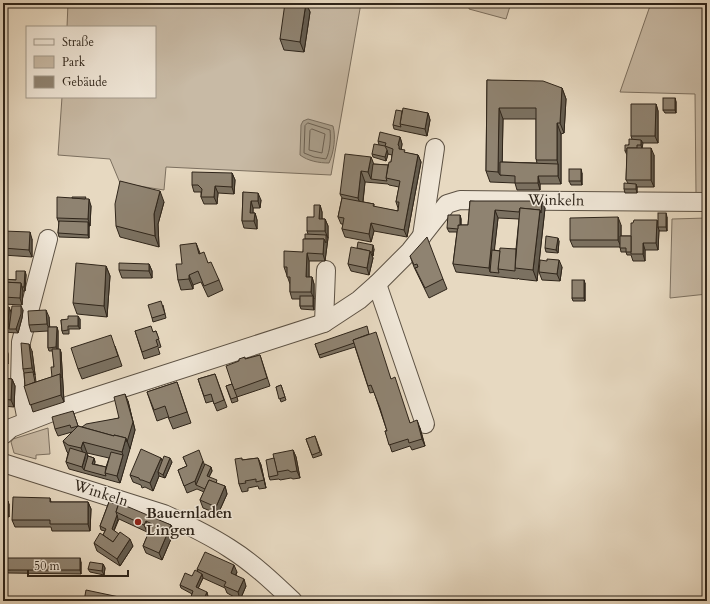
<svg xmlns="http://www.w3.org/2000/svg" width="710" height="604" font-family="Cardo,serif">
<rect width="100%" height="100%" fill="#e7d9c1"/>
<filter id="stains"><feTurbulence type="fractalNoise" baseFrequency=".005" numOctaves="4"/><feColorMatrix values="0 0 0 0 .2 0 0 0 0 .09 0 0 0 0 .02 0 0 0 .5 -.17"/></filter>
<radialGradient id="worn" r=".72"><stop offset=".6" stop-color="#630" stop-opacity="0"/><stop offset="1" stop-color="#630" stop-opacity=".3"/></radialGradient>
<g fill="#c8baa5" stroke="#7c7060">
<path d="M68 3H361L331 175 166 167 164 190 120 183 110 159 58 155 62 97H155V27H67Z"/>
<path d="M469 3H511L506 19 469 9Z"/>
<path d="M651 3H707V194H696L695 94 620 92Z"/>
<path d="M707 218V294L670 298 672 219Z"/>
<path d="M48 428 50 454 36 455V459L14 453 11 442 13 439Z"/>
</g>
<path fill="#a89c88" stroke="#786c5c" d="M308 119 333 126C336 137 334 152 329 163 319 163 308 161 300 155L301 125 303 121Z"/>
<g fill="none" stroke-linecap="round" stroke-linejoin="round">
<g stroke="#6c6051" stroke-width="1">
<path d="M308 123 330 130C331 138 330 152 326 159L314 157 304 153 305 126Z"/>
<path d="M312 129 325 134 322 153 309 150 310 131Z"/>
</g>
<defs>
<g id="minor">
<path d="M422 236 435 148"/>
<path d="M377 284 425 424"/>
<path d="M324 323 326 270"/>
<path d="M27 421 20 385 21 342 48 239"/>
<path d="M3 435 11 428 70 405 324 323 359 300 377 284 410 251 447 204 460 200 707 202"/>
<path d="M3 463 164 514C186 524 209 535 229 548 253 563 273 582 293 601"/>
</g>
</defs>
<use href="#minor" stroke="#5d5244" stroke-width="20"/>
<use href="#minor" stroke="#efe6d7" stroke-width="18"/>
</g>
<g fill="#7b7161" stroke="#2f251a" fill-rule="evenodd">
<path d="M306 3 310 12 304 52 284 50 280 39Z"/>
<path d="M487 80 562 88 566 99 564 133 561 134V184H540V190H517L515 183 490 182 486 171ZM503 119H536V159L537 163 502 162Z"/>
<path d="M675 98 676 102V113H665L663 110Z"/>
<path d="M656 104 658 111V143H642V148L654 155V187H637V193H625L624 189 628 183 626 180 627 155 625 151 632 139 631 136Z"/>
<path d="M402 111 428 113 430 120 427 136 394 129 393 125Z"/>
<path d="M400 137 402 144 401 150 406 153 418 155 421 162 407 237 374 231 371 242 345 237 342 229 343 224H341L338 217 342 198 340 194 371 157 373 164 388 165 391 162 392 155 388 154 386 161 373 157 372 154 379 145 378 141ZM365 182 388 184 389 185 399 187 396 202 398 208V211L374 207V204L363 202Z"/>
<path d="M232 173 235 180 234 194 218 193 217 204H204L201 197V192H194L192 185Z"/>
<path d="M582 173V185H571L569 181Z"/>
<path d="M243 192 261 200 260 208H253V213H255L257 220V229L244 228 242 221Z"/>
<path d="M72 198 86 199 91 206 90 226H89V238L59 237 58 233 59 223 57 218Z"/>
<path d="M470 201 545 208 537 281 519 279 518 278V279L456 272 453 264 457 232H449L447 228 460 215 461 219V225H468ZM498 218 519 219 516 249 500 251 494 250Z"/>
<path d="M164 202 158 224 159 247 120 237 116 226Z"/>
<path d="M320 205 322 212V219H325L328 226V238L325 261H309V277H312L314 284V310L301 309 300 306V299H292L290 292V284L284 267 303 252 305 239 308 234 307 231Z"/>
<path d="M667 217V231H659V230L658 250H645V261H633L631 255H627L626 252H621L620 247H573L570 240 621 225V236H631L658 224Z"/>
<path d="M3 231 32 239V257L3 255Z"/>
<path d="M559 241 558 253 546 252 545 248Z"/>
<path d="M357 248 374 249 373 256H372L373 258 369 275 351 271 348 264Z"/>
<path d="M200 254 208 263 219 280 223 290 208 297 201 282 193 285V289L181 290 178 280 182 264Z"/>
<path d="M410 256 443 279 447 289 429 298 414 267Z"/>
<path d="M547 261 562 267 560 281 542 280 539 272Z"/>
<path d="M149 264 152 271V278H122L119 270Z"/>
<path d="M106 266 110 276 107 317 77 314 73 303Z"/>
<path d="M25 271 26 275 25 291H23L22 305 3 304V279L16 280Z"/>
<path d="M585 283V301H573L572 298Z"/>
<path d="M163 305 166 318 153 322 152 318Z"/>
<path d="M3 307 11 312 23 310 22 318 18 333 3 332Z"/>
<path d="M49 317V327H57L58 331V349L61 352 64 402 33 412 25 386 24 373 23 369 32 351 36 382 52 377 54 367 53 351H49L48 348V331L31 332 29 325Z"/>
<path d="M80 319V329H69V334H63L62 331 61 320Z"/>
<path d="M135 331 153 332 156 331 161 347 158 348 160 354 144 359Z"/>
<path d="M369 334 391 379 410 423 420 428 425 446 412 450 410 446 392 452 385 431H387L374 392 370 393 355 347 320 358 315 344Z"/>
<path d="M115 346 122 366 82 379 78 369Z"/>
<path d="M3 350H7L8 354V364H3Z"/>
<path d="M260 355 270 386 237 397 238 401 232 403 226 386 232 384 245 359Z"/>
<path d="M215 374 227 407 217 411 213 401 206 403 198 379Z"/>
<path d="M3 378 12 379 15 386 14 407 3 406Z"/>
<path d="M177 382 191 423 173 429 168 417 157 421 147 392Z"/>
<path d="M281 385 286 400 281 402 276 387Z"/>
<path d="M128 401 135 430 120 483 69 469 66 462 68 453 67 452 63 441 72 432 58 436 55 429 73 411 78 426 82 427 119 418ZM87 453 109 458 106 467 94 464 95 462 94 458 88 456 87 454Z"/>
<path d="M315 436 322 455 313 458 306 439Z"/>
<path d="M293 450 296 457 300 478 293 479 291 478 280 480 279 479 270 480 269 477 274 458Z"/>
<path d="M183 457 211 467 212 471 209 477 218 484 225 486 227 494 218 514 203 508 200 500 204 492 197 489 187 493 178 470 187 466Z"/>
<path d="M161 458 162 460 172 462 165 478 159 476 153 491 145 487 142 488 141 485 133 482 130 475Z"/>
<path d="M258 458 261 465 266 488 259 489 258 486 248 488V491L242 492 239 484 242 460Z"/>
<path d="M3 494V500L9 504V517H3Z"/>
<path d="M50 498 51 502H88L91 509 90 531H52L51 527H15L12 520Z"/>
<path d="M109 502 171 525 174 532 162 560 146 553 143 546 150 530 148 529 147 532 119 519 114 531 133 546 120 566 97 551 94 543 103 535 105 531 101 530 100 526Z"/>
<path d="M81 562V574L8 573 7 570Z"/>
<path d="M103 564 105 568 104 575 90 572 88 569Z"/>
<path d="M197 569 237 572 236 575 246 586 240 600 227 593 225 588 203 578 198 588 208 596 206 601 192 600 191 597 192 594 181 588 180 585 198 572Z"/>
</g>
<g fill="#645c4f" stroke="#2f251a">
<path d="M306 3 310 12 304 52 300 42Z"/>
<path d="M562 88 566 99 564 133 560 123Z"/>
<path d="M675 98 676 102V113L675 110Z"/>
<path d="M656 104 658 111V143L655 136Z"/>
<path d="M499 108 503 119 502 175H500L498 172Z"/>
<path d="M428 113 430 120 427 136 425 129Z"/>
<path d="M557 123 561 134V184L558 176V164L557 160Z"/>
<path d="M400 137 402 144 401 151V156L398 145Z"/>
<path d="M641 140 643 143 642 149 641 145Z"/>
<path d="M651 148 654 155V187L651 180Z"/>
<path d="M387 150 388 154 386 161 385 157Z"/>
<path d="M418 155 421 162 407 237 404 230Z"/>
<path d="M371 157 375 167 371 179 368 172Z"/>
<path d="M581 169 582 173V185L581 181Z"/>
<path d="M361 171 365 182 362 209 358 198Z"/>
<path d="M232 173 235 180 234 194 232 187Z"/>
<path d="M538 176 540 184V190L538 183Z"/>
<path d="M636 184 637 187V193L636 189Z"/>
<path d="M215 186 218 193 217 204 214 197Z"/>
<path d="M160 191 164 202 158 224 159 247 155 236 154 214Z"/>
<path d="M258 193 261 200 260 208 258 201Z"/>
<path d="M89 199 91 206 90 226 88 219Z"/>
<path d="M251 201 253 208V220L250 213Z"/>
<path d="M542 201 545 208 537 281 533 270 540 210Z"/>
<path d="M320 205 322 212V226L319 219Z"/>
<path d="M495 210 498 218 492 272H490L489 268Z"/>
<path d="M255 213 257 220V229L254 221Z"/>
<path d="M666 213 667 217V231L666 227Z"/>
<path d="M460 215 461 219V232L460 229Z"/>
<path d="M618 217 621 225V247L618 240Z"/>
<path d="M325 219 328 226V238L325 231Z"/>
<path d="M657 220 659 227H658L659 230 658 250 656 243Z"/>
<path d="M88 222 89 226V238L88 235Z"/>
<path d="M371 223 374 231 371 242 369 234Z"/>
<path d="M30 232 32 239V257L29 250Z"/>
<path d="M326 235 328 238 325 261 323 254 324 239Z"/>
<path d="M558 238 559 241 558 253 556 250Z"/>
<path d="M196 243 200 253 203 265 199 254Z"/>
<path d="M643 243 645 250V261L643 254Z"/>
<path d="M373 245 374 249 373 256 372 252Z"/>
<path d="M370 251 373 258 369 275 367 268Z"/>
<path d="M307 253 309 261V284L306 277Z"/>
<path d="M559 260 562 267 560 281 557 274Z"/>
<path d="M149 264 152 271V278L149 271Z"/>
<path d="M106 266 110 276 107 317 104 306Z"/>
<path d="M25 271 26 275 25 291 24 287Z"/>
<path d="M189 275 193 285V289L189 279Z"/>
<path d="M312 277 314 284V299L311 292Z"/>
<path d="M584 280 585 283V301L584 298Z"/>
<path d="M21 283 23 291 22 305 20 298Z"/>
<path d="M313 296 314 299V310L313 306Z"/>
<path d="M21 306 23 310 22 318 18 333 16 329Z"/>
<path d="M9 307 12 314 9 329 8 325Z"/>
<path d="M46 310 49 317 50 331 47 324Z"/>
<path d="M78 316 80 319V329L78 326Z"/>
<path d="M57 327 58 331V351L56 347Z"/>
<path d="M29 344 32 351 35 375 32 368Z"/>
<path d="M60 349 61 352 64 402 61 395Z"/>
<path d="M7 350 8 354V364L7 361Z"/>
<path d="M12 379 15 386 14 407 11 400Z"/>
<path d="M125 394 128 401 135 430 130 449 127 442Z"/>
<path d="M417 420 420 428 425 446 422 439Z"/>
<path d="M126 438 130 449 120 483 117 476 123 455 122 452Z"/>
<path d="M83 442 87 453V454L89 460 84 470 82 467 85 458 81 448Z"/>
<path d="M293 450 296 457 300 478 297 471Z"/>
<path d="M94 458 95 462 94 467 92 464Z"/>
<path d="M161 458 164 465 158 472 159 476 153 491 150 483Z"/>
<path d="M170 458 172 462 165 478 163 475Z"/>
<path d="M258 458 261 465 266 488 264 480Z"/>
<path d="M203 461 206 468 196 485 195 481Z"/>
<path d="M211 467 212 471 208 479 207 476Z"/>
<path d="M225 486 227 494 218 514 216 507Z"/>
<path d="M8 501 9 504V517L8 513Z"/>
<path d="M88 502 91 509 90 531 88 524Z"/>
<path d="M117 515 118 519 113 533 112 529Z"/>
<path d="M146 521 148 529 147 532 144 525Z"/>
<path d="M171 525 174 532 162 560 159 553Z"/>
<path d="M130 539 133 546 120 566 117 559Z"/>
<path d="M80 558 81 562V574L80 570Z"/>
<path d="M103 564 105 568 104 575 102 571Z"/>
<path d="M234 565 237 572 233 580 231 573Z"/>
<path d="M202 574 203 578 197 591 196 587Z"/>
<path d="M244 579 246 586 240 600 238 592Z"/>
<path d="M207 592 208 596 206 601H203Z"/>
</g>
<g fill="#8f8371" stroke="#2f251a">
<path d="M285 3H306L300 42 280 39Z"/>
<path d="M487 80 543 81 562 88 560 123H557V160H537L536 159V108H499L498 172 486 171Z"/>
<rect x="663" y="98" width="12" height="12"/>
<path d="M631 104H656L655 136H631Z"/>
<path d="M403 108 428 113 425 129 400 124Z"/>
<path d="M396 110 402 111 400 124 401 127 393 125Z"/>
<path d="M380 132 400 137 398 145 399 146V149L405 150 404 152 418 155 404 230 371 223 369 234 342 229 344 218 338 217 342 198 374 204 373 206 398 211 399 202H396L400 181 386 178 389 162H391L393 149 385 146 386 143 378 141Z"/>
<path d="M629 139 641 140V145H637V148H627V151H625V145H629Z"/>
<path d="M374 144 385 146 387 150 385 157 372 154Z"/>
<path d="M627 148H651V180H626Z"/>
<path d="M345 154 371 157 368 172 361 171 358 198 340 194Z"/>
<path d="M500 162 558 164V176H538V183H515V176L500 175Z"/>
<path d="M373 164 388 165 386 178 387 181 371 179Z"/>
<rect x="569" y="169" width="12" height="12"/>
<path d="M192 172 232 173V187L215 186 214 197H201L202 189 198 185H192Z"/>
<path d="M120 181 160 191 154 214 155 236 116 226 115 204Z"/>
<path d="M624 183 636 184V189H624Z"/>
<path d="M243 192 258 193V201H251L250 213H255L254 221H242Z"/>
<path d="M57 197 89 199 88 219 57 218Z"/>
<path d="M72 197H86L85 199 72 198Z"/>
<path d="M470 201H542L541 213 540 210 520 208 519 212 495 210 489 268 453 264 458 225H468Z"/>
<path d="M314 205H320L319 219H325V231H307V217H314Z"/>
<path d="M520 208 540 210 533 270 515 268Z"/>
<rect x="658" y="213" width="8" height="14"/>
<path d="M448 215H460V225H458V229L447 228Z"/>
<path d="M618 217V240H570V218Z"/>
<path d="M634 220H657L656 243H643V254H631V223H633Z"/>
<path d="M59 221 88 222V235L58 233Z"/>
<path d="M3 231 30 232 29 250 3 248Z"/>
<path d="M305 234 326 235V243L324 239H305Z"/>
<path d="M546 236 558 238 556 250 545 248Z"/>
<path d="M620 236H631V252H626V248H620Z"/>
<path d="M427 237 443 279 425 288 415 268 418 267 417 264 414 265 410 256Z"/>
<path d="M303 239H324L323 254 307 253 306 277H312L311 292H290V277H287V267H284V251L303 252Z"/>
<path d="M358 242 373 245 372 252H370V251L357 248Z"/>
<path d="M196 243 199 254 204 252 208 263 211 262 219 280 204 286 198 271 189 275V279L178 280 176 264H182L180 245Z"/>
<path d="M351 247 370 251 367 268 348 264Z"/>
<path d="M500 248 516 249 515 268V271L498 269Z"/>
<path d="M492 250 500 251 498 269 499 273 490 272Z"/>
<path d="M547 259 559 260 557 274 539 272 540 260 547 261Z"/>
<path d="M76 263 106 266 104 306 73 303Z"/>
<path d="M119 263 149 264V271L119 270Z"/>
<path d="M16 271H25L24 287H22L21 283 3 282V279L16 280Z"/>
<rect x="572" y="280" width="12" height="18"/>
<path d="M3 282 21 283 20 298 3 297Z"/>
<rect x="300" y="296" width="13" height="10"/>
<path d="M161 301 165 314 152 318 148 305Z"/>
<path d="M12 306H21V314L16 329H9Z"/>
<path d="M3 307H9L8 325H3Z"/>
<path d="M46 310 47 324 29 325 28 311Z"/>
<path d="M68 316H78V326H68V330L62 331 61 320 68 319Z"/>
<path d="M151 326 153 332 156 331 159 339 156 340 158 346 142 352 135 331Z"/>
<path d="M367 326 369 334 353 340 354 343 319 355 315 344Z"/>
<path d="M48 327H57L56 347 48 348Z"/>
<path d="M376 332 391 379 395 377 410 423 417 420 422 439 409 443 408 439 389 445 385 431H387L380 408 371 385 368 386 353 340Z"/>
<path d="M111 335 118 356 78 369 71 348Z"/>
<path d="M21 343 29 344 32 368 23 369Z"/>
<path d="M52 349H60L61 378 60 374 52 377 51 367H54Z"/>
<rect x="3" y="350" width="4" height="11"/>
<path d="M260 355 267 378 234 390 226 366 239 361V359L245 357V359Z"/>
<path d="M33 372 35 382 25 386 24 373Z"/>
<path d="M60 374 61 395 30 405 24 386Z"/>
<path d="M215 374 224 400 214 404 211 394 204 396 198 379Z"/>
<path d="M3 378 12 379 11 400 3 399Z"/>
<path d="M177 382 187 412 169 418 165 406 154 410 147 392Z"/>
<path d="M232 384 237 397 231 399 226 386Z"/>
<path d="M281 385 285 397 279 399 276 387Z"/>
<path d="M125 394 133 422 127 442 126 438 114 435V436L82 427 86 424 119 418 114 397Z"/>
<path d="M73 411 78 426 71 428 70 425 55 429 52 417Z"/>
<path d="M78 426 114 436V435L126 438 122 452 83 442 81 448 68 445 63 441Z"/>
<path d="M315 436 320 452 312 455 306 439Z"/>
<path d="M70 448 86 453 82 467 66 462Z"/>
<path d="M141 449 161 458 150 483 142 480H140L139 478 130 475Z"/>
<path d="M199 450 203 461 195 481 184 486 178 470 187 466 183 457Z"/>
<path d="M293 450 297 471 291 472 288 470 277 472 273 454Z"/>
<path d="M111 452 123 455 117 476 105 473Z"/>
<path d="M88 456 94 458 92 464 106 467 105 473 106 476 84 470Z"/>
<path d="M164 456 170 458 163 475 158 472Z"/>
<path d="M242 458V460L258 458 264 480 256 482V479L245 481 246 483 239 484 235 459Z"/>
<path d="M274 458 278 475 269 477 266 460Z"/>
<path d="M205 464 211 467 207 476 217 480 216 483 209 480 205 489 196 485Z"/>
<path d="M209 480 225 486 216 507 200 500Z"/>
<path d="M13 497 50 498V502H88V524H50V520H12Z"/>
<path d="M3 500 8 501V513H3Z"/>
<path d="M109 502 118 505 116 512 117 515 112 529 119 534 113 542 103 535 106 529 100 526Z"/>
<path d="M119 503 171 525 159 553 143 546 152 524 146 521 144 525 116 512Z"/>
<path d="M120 532 130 539 117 559 94 543 100 533 113 542Z"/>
<path d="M205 552 234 565 231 573 244 579 238 592 224 586 226 582 197 569Z"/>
<rect x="7" y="558" width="73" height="12"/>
<path d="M90 562 103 564 102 571 88 569Z"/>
<path d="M195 570 202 574 196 587 207 592 203 601H199L191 597 193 591 180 585 185 573 192 576Z"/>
<path d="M86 590 138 601H84Z"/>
<path d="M83 597H85L84 601H82Z"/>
</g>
<circle fill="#8f2418" stroke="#efe6d7" stroke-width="1.5" cx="138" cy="522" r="4"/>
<g text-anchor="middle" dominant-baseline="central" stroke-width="3" stroke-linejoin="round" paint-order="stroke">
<g font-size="15" fill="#2f251a" stroke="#efe6d7">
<text transform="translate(556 200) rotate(1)">Winkeln</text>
<text transform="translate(101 493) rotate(18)">Winkeln</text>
</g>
<g font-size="15" font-weight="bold" fill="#2f251a" stroke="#efe6d7" text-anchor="start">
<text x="146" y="513">Bauernladen<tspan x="146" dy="17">Lingen</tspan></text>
</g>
</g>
<rect width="710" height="604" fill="none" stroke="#e7d9c1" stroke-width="16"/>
<rect x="4" y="4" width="702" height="596" fill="none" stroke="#2f251a" stroke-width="2"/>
<rect x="8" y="8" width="694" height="588" fill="none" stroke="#2f251a"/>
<rect x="26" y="26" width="130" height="72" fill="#efe6d7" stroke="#a2998b"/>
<rect x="34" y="39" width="20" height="6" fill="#efe6d7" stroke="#a2998b"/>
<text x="62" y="46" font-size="12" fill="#2f251a">Straße</text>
<rect x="34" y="56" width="20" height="12" fill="#c8baa5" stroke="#a2998b"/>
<text x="62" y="66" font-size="12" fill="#2f251a">Park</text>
<rect x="34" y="76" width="20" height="12" fill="#8f8371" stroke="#a2998b"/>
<text x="62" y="86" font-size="12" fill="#2f251a">Gebäude</text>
<path d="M28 570v6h100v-6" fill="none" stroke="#2f251a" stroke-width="2"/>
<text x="34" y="570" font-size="12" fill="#2f251a" stroke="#efe6d7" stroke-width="3" paint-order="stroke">50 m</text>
<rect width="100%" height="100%" filter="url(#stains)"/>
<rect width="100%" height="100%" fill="url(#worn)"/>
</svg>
